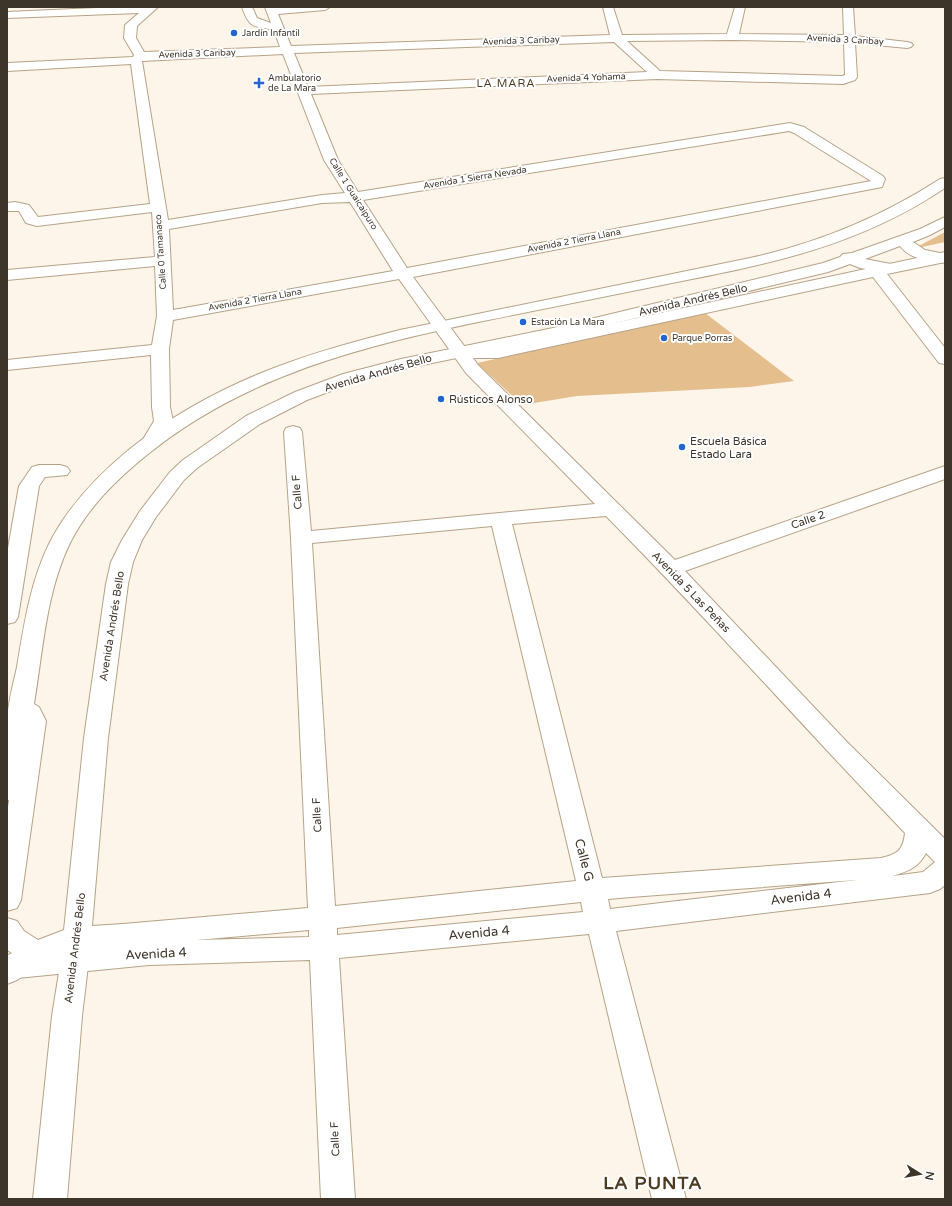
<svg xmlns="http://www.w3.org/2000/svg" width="952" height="1206" font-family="'Varela Round',sans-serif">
<rect width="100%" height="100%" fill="#fef5ea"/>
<g fill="#e4bf8d">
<path d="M945 232V242L913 249Z"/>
<path d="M705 313 794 381 750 387 577 396 522 405 477 363Z"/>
</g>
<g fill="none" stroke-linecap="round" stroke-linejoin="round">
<defs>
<g id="minor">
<path d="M119 7H158L137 26 136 38 144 52 280 47 274 30C253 26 249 28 242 7H252L257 18 271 23 265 7H330L325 10 278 14 291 46 610 35 603 7H613L622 35 727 34 735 7H745L739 34 844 35 843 7H853L855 36 907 42 911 43 913 45 911 47 907 48 855 43 857 77 855 80 843 84 657 79 311 94 338 160 358 192 790 123 804 127 883 176 885 179 882 187 877 188 413 277 465 347 481 349 498 348 945 252V262L887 274 945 348V364L939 363 873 277 498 358H473L478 365 675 560 945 466V479L685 571 846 741 945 839V885L940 889 930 893 616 931 686 1199H652L589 934 339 958 355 1199H321L310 960 149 965 7 979V955L117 944 113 943 109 935 113 927 123 924 308 908 291 538 284 432 286 428 293 426 300 428 302 432 311 531 595 504 466 373 399 279 173 320 169 349 170 407 173 421 158 445 151 447 144 445 142 441 154 421 152 407 151 355 7 370V360L152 345 157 316 155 266 7 280V270L155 257 152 212 37 226 26 223 19 211H7V203L15 202 29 205 38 217 150 204 131 64 7 71V63L133 57 134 55 124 38 125 25 139 13 7 18V12ZM732 40 844 42 845 75 842 76 660 71 627 41ZM614 42 647 72 308 87 294 53ZM283 54 324 160 345 193 322 195 168 220 142 61ZM789 131 794 133 871 181 407 268 363 200ZM350 202 393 271 173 310 169 229 322 203ZM606 516C708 619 804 728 905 833 903 850 898 854 881 858L602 878 512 524ZM492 526 576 881 335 906 312 543ZM926 853 935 862 923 872 893 876C908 871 918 868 926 853ZM856 880 610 909 608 899 631 897ZM581 902 583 912 337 935V928ZM309 930V937L197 940Z"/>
<path d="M39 465H60L67 467 70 471 67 475 45 477 39 486 18 617 15 622 7 624V554L19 486 32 467Z"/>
</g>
<g id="highway">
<path d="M945 178V188C857 247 769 264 667 284 606 296 545 309 483 321 363 346 246 375 148 454 117 479 88 507 70 543 46 592 43 650 34 704L39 707 46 721 21 900 17 908 7 911V814L9 800H7C7 774 5 747 7 721 8 703 13 685 17 667 24 625 30 583 49 544 68 506 98 475 131 448 214 383 299 355 400 330L750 258C818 243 881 217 940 179Z"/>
<path d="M945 217V227L930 235 913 242 925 250 945 254V262L941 263C926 260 910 259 900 246L865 259 896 265 898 268 896 271 890 273 860 268 850 264 828 272 553 338 403 369 355 382 307 400 260 424 197 468 184 480 156 517 142 540 133 562 128 584 108 738 92 926 123 924 133 927 137 935 133 943 123 946 90 949 82 1016 67 1199H33L52 1016 61 960 59 963 49 967 41 964 17 980 7 984V956L12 953 7 950V918L17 921 24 931 38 940 64 930 84 738 106 584 111 562 122 540 140 511 170 472 183 460 246 416 295 392 343 374 401 359 553 328 823 263 840 257 843 254 852 253 920 229Z"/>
</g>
</defs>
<use href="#minor" stroke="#b6a287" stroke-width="2"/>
<use href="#highway" stroke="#b6a287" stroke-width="2"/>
<use href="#minor" fill="#fff" fill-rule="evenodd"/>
<use href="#highway" fill="#fff" fill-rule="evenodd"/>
</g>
<g fill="#2265d1" stroke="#fff" stroke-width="1.5">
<circle cx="234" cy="33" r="4"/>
<path d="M257 77h4v4h4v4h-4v4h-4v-4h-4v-4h4z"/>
<circle cx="523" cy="322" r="4"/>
<circle cx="664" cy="338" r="4"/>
<circle cx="441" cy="399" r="4"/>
<circle cx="682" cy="447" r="4"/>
</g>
<g text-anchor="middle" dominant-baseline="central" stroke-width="4" stroke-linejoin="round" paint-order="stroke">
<g font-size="9" fill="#3e352a" stroke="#fff" text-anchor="start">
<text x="242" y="33">Jardín Infantil</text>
<text x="268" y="78">Ambulatorio<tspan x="268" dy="10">de La Mara</tspan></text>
<text x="531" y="322">Estación La Mara</text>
<text x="672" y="338">Parque Porras</text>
</g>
<g font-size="9" fill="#3e352a" stroke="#fff">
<text transform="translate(845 40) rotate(3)">Avenida 3 Caribay</text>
<text transform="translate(521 41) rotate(-2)">Avenida 3 Caribay</text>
<text transform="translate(197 54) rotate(-2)">Avenida 3 Caribay</text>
<text transform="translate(586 78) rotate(-2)">Avenida 4 Yohama</text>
<text transform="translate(475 178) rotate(-9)">Avenida 1 Sierra Nevada</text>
<text transform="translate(353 194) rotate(58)">Calle 1 Guaicaipuro</text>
<text transform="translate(574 241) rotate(-11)">Avenida 2 Tierra Llana</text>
<text transform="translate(161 252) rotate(-94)">Calle 0 Tamanaco</text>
<text transform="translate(255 300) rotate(-10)">Avenida 2 Tierra Llana</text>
</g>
<g font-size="11" letter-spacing="1" fill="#4d3b23" stroke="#fff">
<text x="506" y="83">LA MARA</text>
</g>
<g font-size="11" fill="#3e352a" stroke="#fff">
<text transform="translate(693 300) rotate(-13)">Avenida Andrés Bello</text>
<text transform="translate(378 373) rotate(-16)">Avenida Andrés Bello</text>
<text transform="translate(297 492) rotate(-94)">Calle F</text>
<text transform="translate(808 520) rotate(-19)">Calle 2</text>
<text transform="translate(691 592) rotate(46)">Avenida 5 Las Peñas</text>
<text transform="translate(112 626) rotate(-81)">Avenida Andrés Bello</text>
<text transform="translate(317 815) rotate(-93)">Calle F</text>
<text transform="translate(75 948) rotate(-83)">Avenida Andrés Bello</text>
<text transform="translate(335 1139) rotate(-93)">Calle F</text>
</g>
<g font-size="11" fill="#3e352a" stroke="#fff" text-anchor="start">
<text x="449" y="399">Rústicos Alonso</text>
<text x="690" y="441">Escuela Básica<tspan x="690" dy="13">Estado Lara</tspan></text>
</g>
<g font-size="13" fill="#3e352a" stroke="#fff">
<text transform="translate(584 860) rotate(76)">Calle G</text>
<text transform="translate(801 897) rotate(-7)">Avenida 4</text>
<text transform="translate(479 933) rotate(-5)">Avenida 4</text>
<text transform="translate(156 954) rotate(-3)">Avenida 4</text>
</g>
<g font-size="18" font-weight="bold" letter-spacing="1" fill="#4d3b23" stroke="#fff">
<text x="653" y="1183">LA PUNTA</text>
</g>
</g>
<rect width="952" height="1206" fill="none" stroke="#3e352a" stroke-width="16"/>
<g transform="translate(920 1174) rotate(101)" stroke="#ffffff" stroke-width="3" paint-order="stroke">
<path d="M0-3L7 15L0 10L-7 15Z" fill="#3e352a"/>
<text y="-6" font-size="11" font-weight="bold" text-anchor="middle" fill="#3e352a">N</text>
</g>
</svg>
